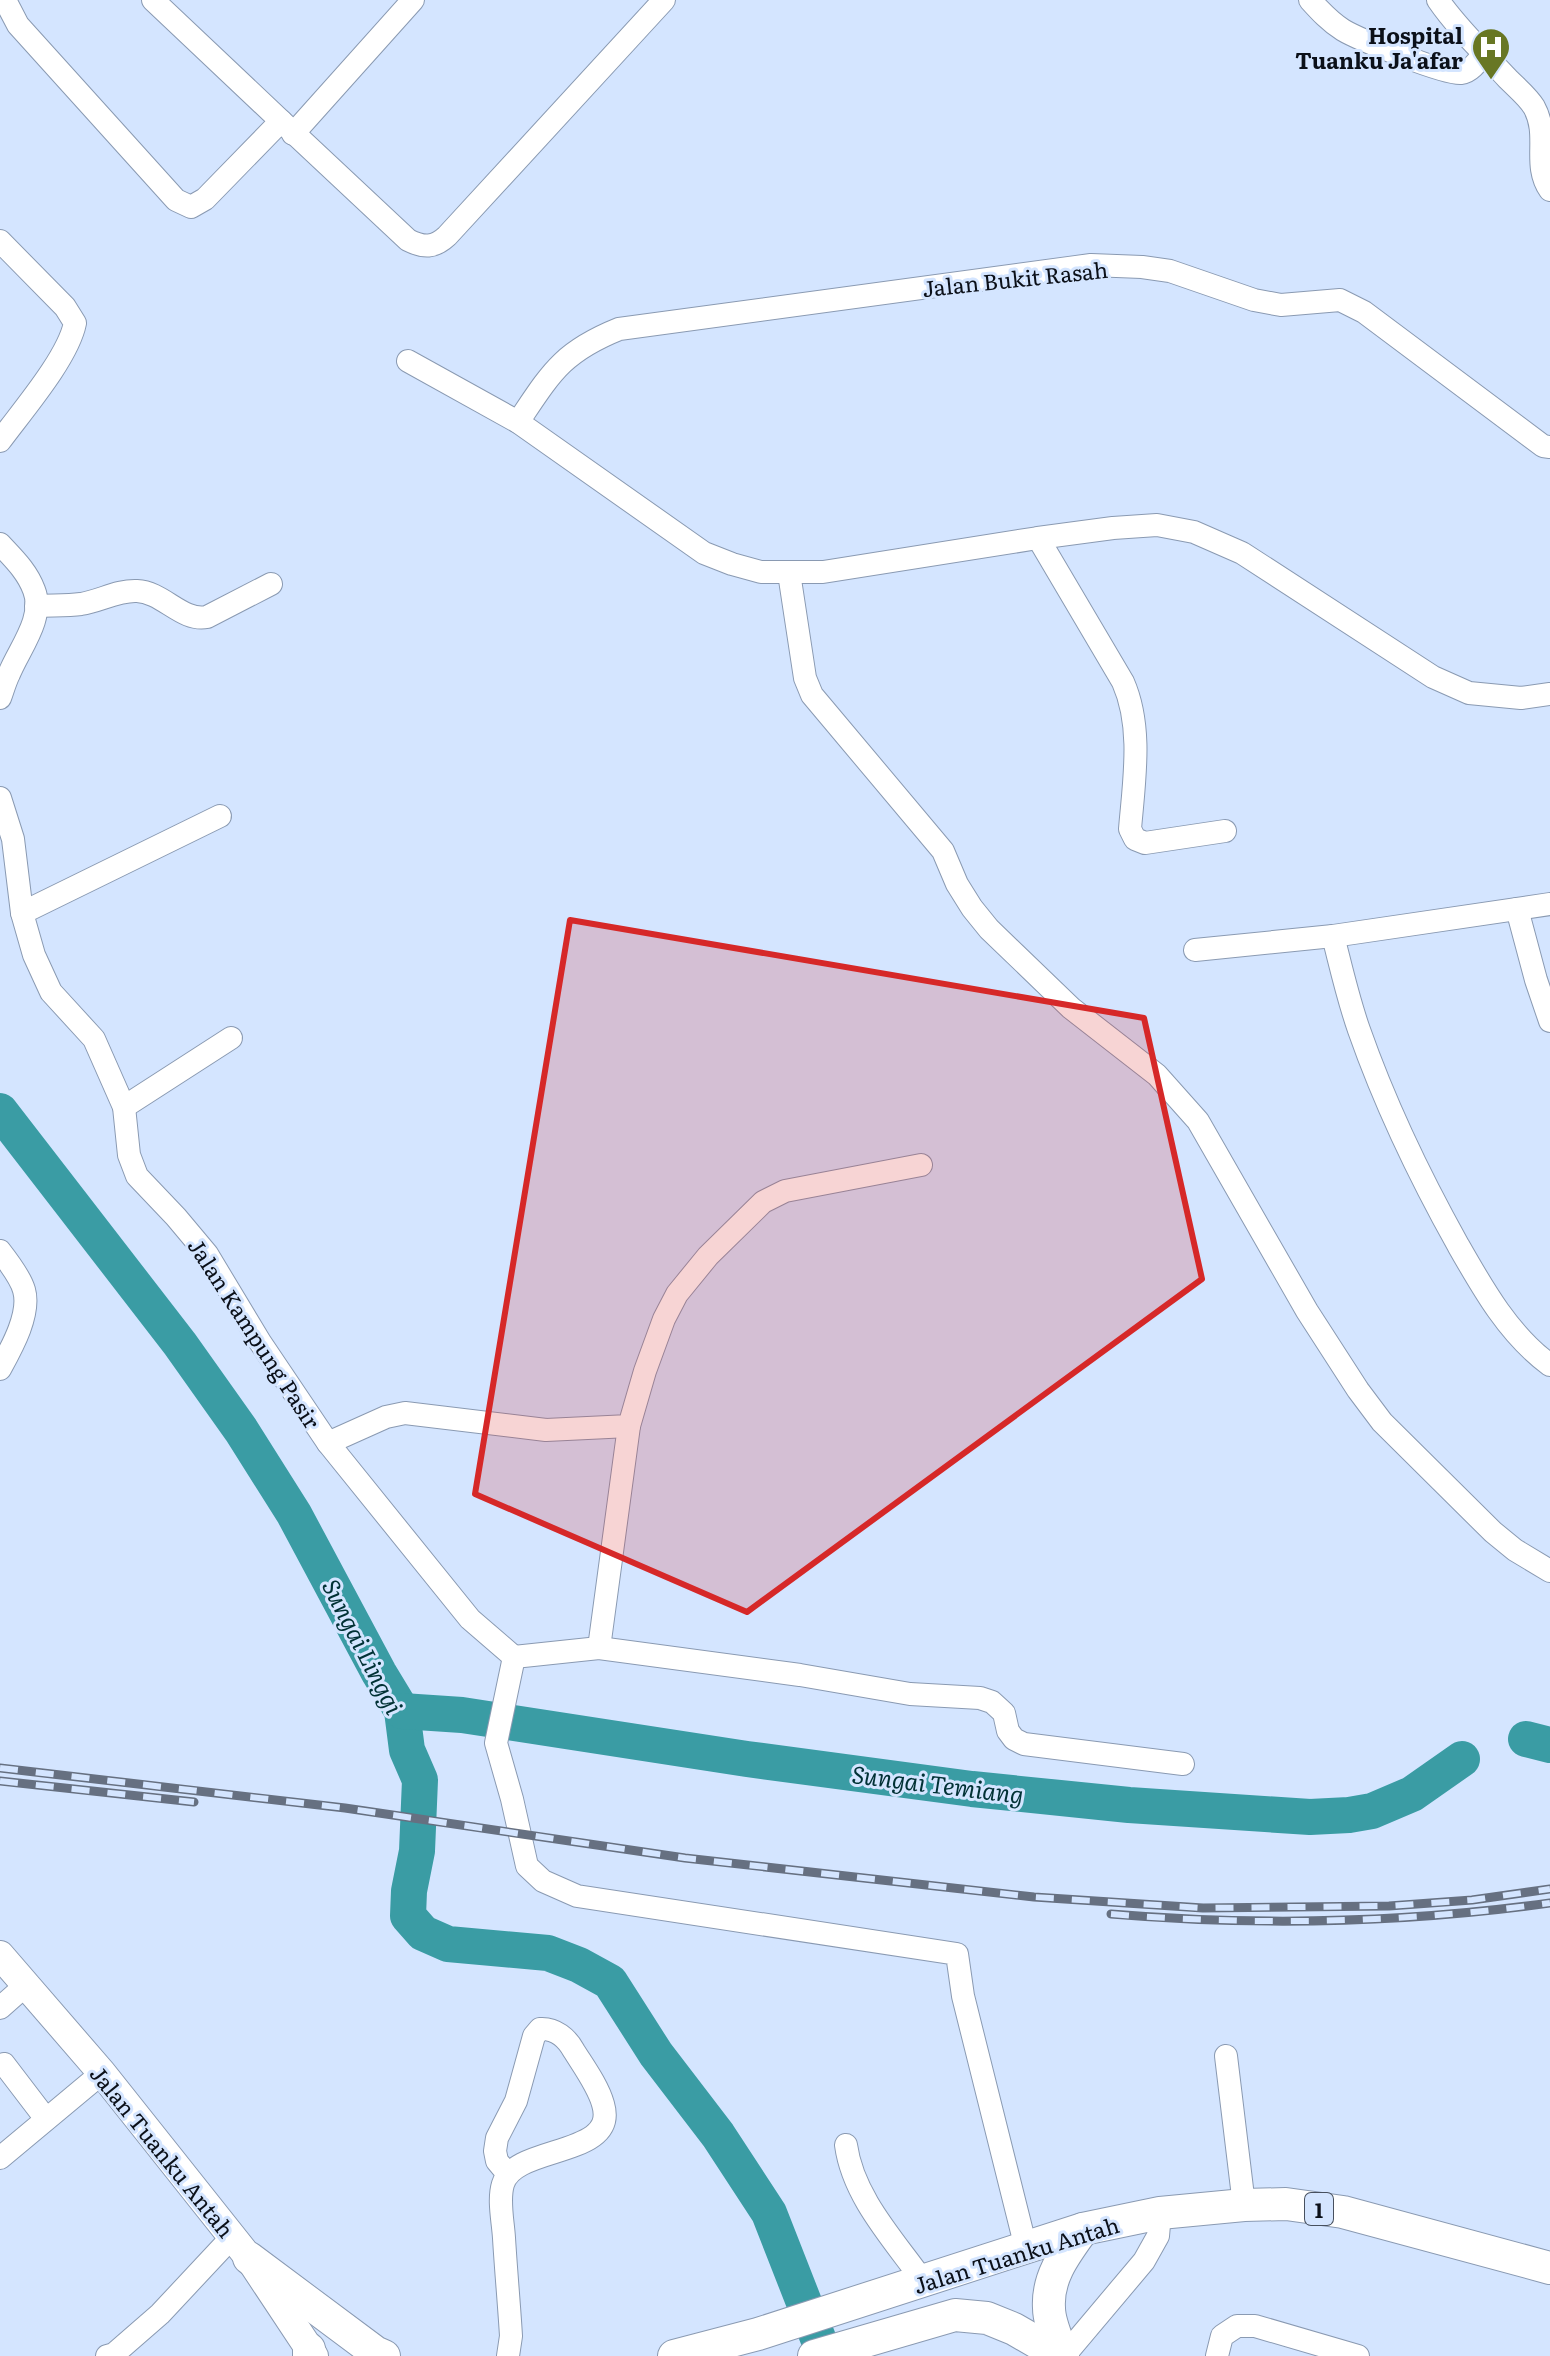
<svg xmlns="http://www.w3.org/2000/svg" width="1550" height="2356" font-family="Literata,serif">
<rect width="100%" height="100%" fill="#d4e5ff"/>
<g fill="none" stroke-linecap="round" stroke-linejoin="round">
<g stroke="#3a9ca4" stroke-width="36">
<path d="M0 1111 180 1344 241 1430 294 1514 379 1673 402 1711 407 1750 420 1780 417 1851 409 1891 408 1916 423 1933 448 1944 548 1953 579 1965 610 1982 656 2054 718 2135 769 2213 825 2356"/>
<path d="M402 1711 462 1715 747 1759 972 1789 1129 1805 1310 1817 1349 1815 1372 1811 1412 1794 1462 1759"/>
<path d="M1526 1739 1550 1745"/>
</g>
<defs>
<g id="minor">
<path d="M5 0 18 25 176 200 191 207 205 199 281 121 408 240C424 248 434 248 447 236L664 0"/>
<path d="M153 0 281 121"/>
<path d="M1310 0C1320 11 1330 22 1343 30 1358 39 1446 75 1461 73 1471 72 1478 61 1484 53"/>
<path d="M1438 0C1458 29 1484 53 1508 79 1517 88 1528 97 1534 107 1550 136 1532 164 1550 190"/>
<path d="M293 134 413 0"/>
<path d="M0 241 65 307 75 323C68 358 22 411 0 441"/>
<path d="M408 361 518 422 704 553 732 564 761 572H823L1038 538 1113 528 1157 525 1194 532 1242 553 1433 677 1469 693 1521 698 1550 694"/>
<path d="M518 422C551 373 562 352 619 329L1091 265 1142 267 1170 271 1254 300 1281 305 1340 300 1364 312 1543 446 1550 447"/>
<path d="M1038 538 1123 682C1143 727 1134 781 1130 829L1135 839 1145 843 1225 831"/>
<path d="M0 544C13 558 27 571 34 590 45 618 19 649 9 674 5 682 3 690 0 698"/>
<path d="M789 573 805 678 812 695 943 851 957 884 972 908 989 929 1071 1008 1157 1075 1198 1121 1307 1311 1358 1390 1382 1422 1493 1532 1515 1550 1550 1571"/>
<path d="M36 606C51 605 66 606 81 604 100 601 118 590 137 591 163 592 182 622 207 617L271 584"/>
<path d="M0 798 13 839 22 913 34 955 51 992 94 1039 124 1107 129 1155 137 1176 176 1217 207 1254 260 1342 328 1443 470 1619 514 1657"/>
<path d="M1517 909 1536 980 1550 1021"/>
<path d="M22 913 220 816"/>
<path d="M1333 936C1341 967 1348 999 1359 1030 1385 1104 1420 1177 1458 1245 1483 1289 1509 1335 1550 1365"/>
<path d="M1195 950 1333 936 1550 904"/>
<path d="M124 1107 231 1038"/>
<path d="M0 1251C7 1260 21 1279 24 1290 31 1314 11 1349 0 1369"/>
<path d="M328 1443 386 1417 405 1413 546 1430 629 1426 645 1371 664 1319 677 1294 708 1256 763 1202 785 1191 921 1165"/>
<path d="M599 1648 629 1426"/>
<path d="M514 1657 496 1743 512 1799 527 1866 543 1881 577 1896 957 1954 963 1996 1026 2248"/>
<path d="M514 1657 599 1648 800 1675 910 1694 980 1698 992 1702 1004 1713 1008 1731 1014 1739 1024 1744 1183 1764"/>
<path d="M0 2008 26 1985"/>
<path d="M1226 2056 1244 2205"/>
<path d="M4 2064 46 2119"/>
<path d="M846 2145C853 2197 894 2240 923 2281"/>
<path d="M0 2158 102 2073"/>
<path d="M507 2173 497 2161 495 2151 497 2138 516 2101 534 2036 540 2029C555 2028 567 2038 574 2051 584 2067 598 2086 603 2104 619 2158 515 2144 503 2184 498 2200 503 2221 504 2238 506 2271 509 2303 511 2336L508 2356"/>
<path d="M107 2356 114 2354 160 2314 232 2237"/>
<path d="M1064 2356 1144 2261 1158 2236 1160 2213"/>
<path d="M1217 2356 1222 2336 1237 2326H1255L1358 2356"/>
</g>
<path id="major" d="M0 1955 102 2073 249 2258 314 2356"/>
<g id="highway">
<path d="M249 2258 375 2352 384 2356"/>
<path d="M309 2356V2349"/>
<path d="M674 2356 758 2334 1083 2229 1160 2213 1244 2205 1286 2204 1343 2212 1550 2268"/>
<path d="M814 2356 955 2315 987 2318 1014 2329 1061 2356"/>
<path d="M1063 2356C1058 2341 1049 2323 1049 2308 1047 2277 1065 2254 1083 2229"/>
</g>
</defs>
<use href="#minor" stroke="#8a9ab2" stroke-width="24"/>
<use href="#major" stroke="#8a9ab2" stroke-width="30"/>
<use href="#highway" stroke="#8a9ab2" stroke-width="34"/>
<use href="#minor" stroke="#fff" stroke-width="22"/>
<use href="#major" stroke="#fff" stroke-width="28"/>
<use href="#highway" stroke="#fff" stroke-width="32"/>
<defs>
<g id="rail">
<path d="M0 1768 345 1808 685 1858 1034 1897 1203 1908 1389 1906 1472 1900 1550 1889"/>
<path d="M0 1781 194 1802"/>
<path d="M1111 1914C1257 1926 1405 1923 1550 1903"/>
</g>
</defs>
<use href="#rail" stroke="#667081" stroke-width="9"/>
<use href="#rail" stroke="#d4e5ff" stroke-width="6" stroke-dasharray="18" stroke-linecap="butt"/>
</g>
<path fill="#d62828" fill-opacity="0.2" stroke="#d62828" stroke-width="6" stroke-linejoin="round" d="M570 920 1144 1018 1202 1279 747 1612 475 1494Z"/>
<defs>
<symbol id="hospital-pin" viewBox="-11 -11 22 30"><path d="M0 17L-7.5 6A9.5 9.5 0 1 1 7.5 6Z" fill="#687724" stroke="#d4e5ff"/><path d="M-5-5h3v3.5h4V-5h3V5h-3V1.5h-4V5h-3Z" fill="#fff"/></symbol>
</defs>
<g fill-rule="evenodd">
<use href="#hospital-pin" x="1469" y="25" width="44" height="60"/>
</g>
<g text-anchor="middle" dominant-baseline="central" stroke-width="6" stroke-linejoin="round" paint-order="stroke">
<rect fill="#d4e5ff" stroke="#47505e" stroke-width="2" x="1305" y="2193" width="28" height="32" rx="6"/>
<g font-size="20" font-weight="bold" fill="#0b1019">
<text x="1319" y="2209">1</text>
</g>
<g font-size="22" font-weight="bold" fill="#0b1019" stroke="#d4e5ff" text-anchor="end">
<text x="1463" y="34">Hospital<tspan x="1463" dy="25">Tuanku Ja'afar</tspan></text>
</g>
<g font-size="22" fill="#0b1019" stroke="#d4e5ff">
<text transform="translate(1015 278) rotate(-6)">Jalan Bukit Rasah</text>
<text transform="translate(255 1333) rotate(57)">Jalan Kampung Pasir</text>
<text transform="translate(163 2151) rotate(51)">Jalan Tuanku Antah</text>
<text transform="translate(1016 2254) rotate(-17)">Jalan Tuanku Antah</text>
</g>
<g font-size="24" font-style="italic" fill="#013135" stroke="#d4e5ff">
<text transform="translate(364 1646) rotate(63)">Sungai Linggi</text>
<text transform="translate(938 1783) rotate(7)">Sungai Temiang</text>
</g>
</g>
</svg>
